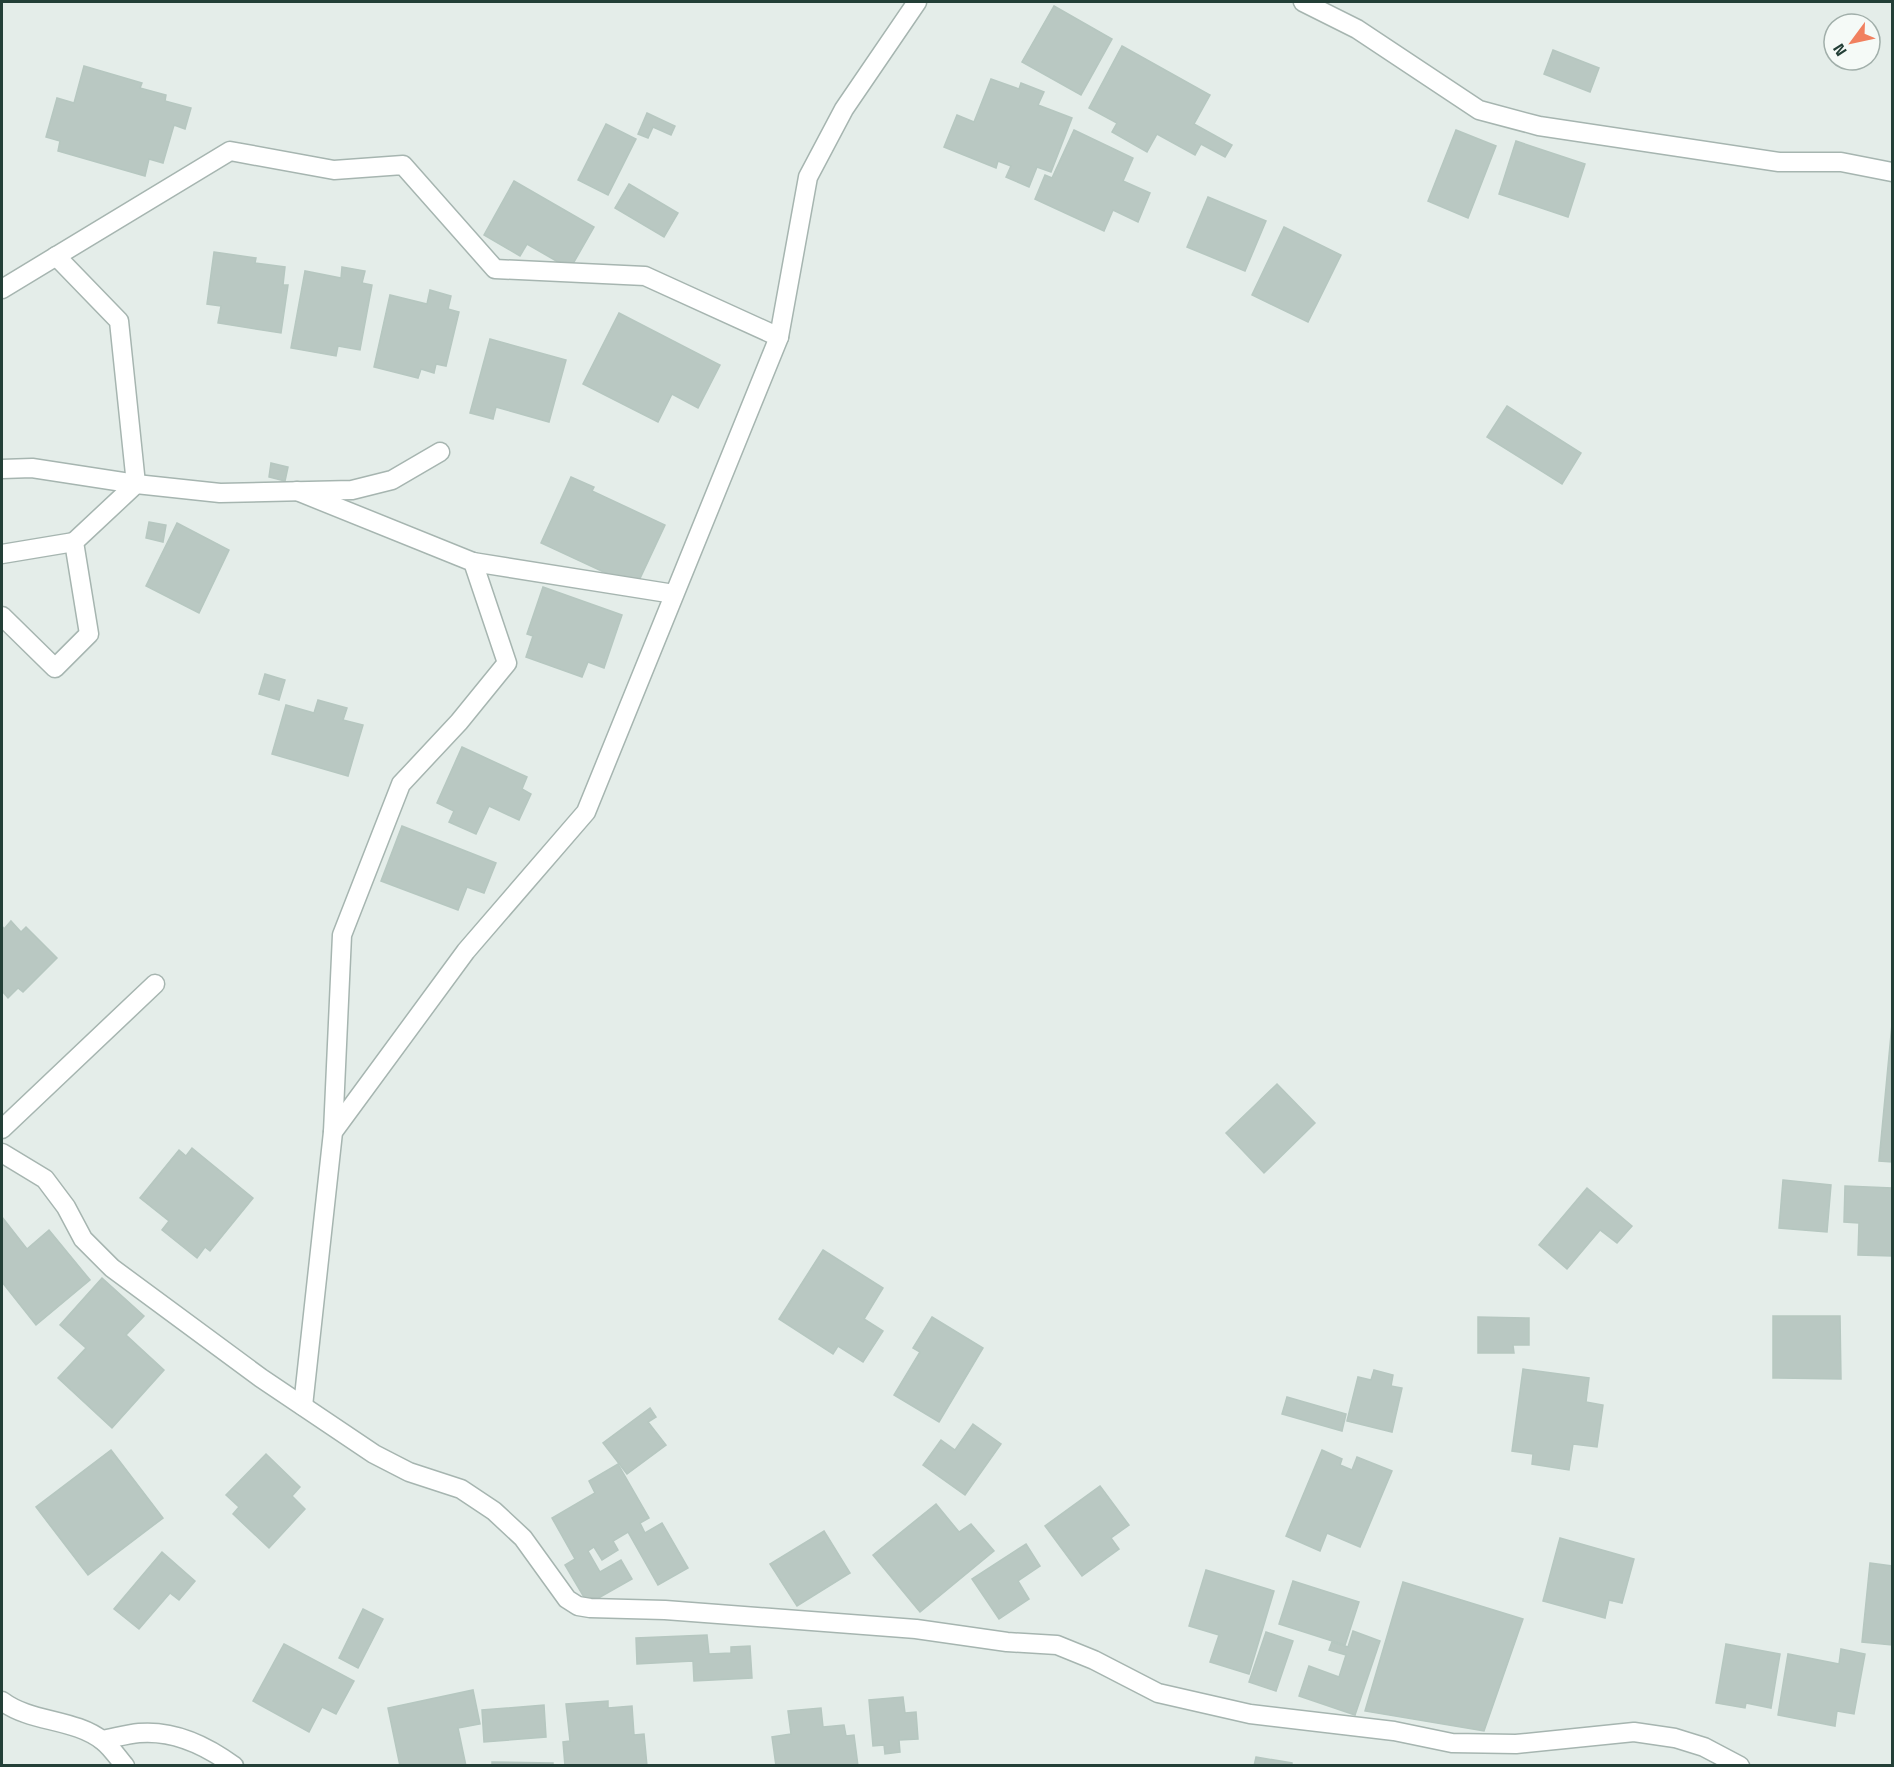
<svg xmlns="http://www.w3.org/2000/svg" width="1894" height="1767" font-family="'Titillium Web',sans-serif">
<rect width="100%" height="100%" fill="#e4ede9"/>
<g fill="#b9c8c2" stroke="#b6c7c0" stroke-width="1.5">
<path d="M1054 6 1112 39 1081 95 1022 62Z"/>
<path d="M1122 46 1210 95 1194 124 1232 145 1225 157 1201 144 1195 155 1157 134 1147 152 1112 132 1117 123 1089 108Z"/>
<path d="M1553 50 1599 68 1590 92 1544 74Z"/>
<path d="M84 66 142 83 140 88 166 95 165 101 191 108 185 129 174 125 163 163 149 159 145 176 58 151 60 141 46 137 57 98 74 103Z"/>
<path d="M991 79 1019 89 1021 83 1044 92 1038 105 1072 118 1051 172 1037 167 1029 187 1006 177 1011 166 998 161 996 168 944 147 957 115 974 122Z"/>
<path d="M647 113 675 126 671 135 653 127 648 138 638 134Z"/>
<path d="M606 124 636 139 608 195 578 180Z"/>
<path d="M1074 130 1133 158 1123 181 1150 193 1138 222 1113 210 1104 231 1035 199 1045 175 1052 178Z"/>
<path d="M1456 130 1496 146 1468 218 1428 201Z"/>
<path d="M1516 141 1585 164 1568 217 1499 194Z"/>
<path d="M514 181 594 227 570 269 527 244 520 256 484 235Z"/>
<path d="M629 184 678 213 664 237 615 208Z"/>
<path d="M1208 197 1266 221 1245 271 1187 247Z"/>
<path d="M1284 227 1341 255 1308 322 1252 295Z"/>
<path d="M214 252 256 258 255 263 285 267 283 285H288L281 333 218 323 221 306 207 304Z"/>
<path d="M342 267 365 271 362 283 372 285 360 350 338 346 336 356 291 348 305 271 341 278Z"/>
<path d="M430 290 451 296 448 309 459 312 446 366 436 364 434 373 421 369 418 378 374 367 390 295 427 304Z"/>
<path d="M619 313 720 365 698 408 672 394 658 422 583 384Z"/>
<path d="M490 339 566 360 549 422 496 407 493 419 470 413Z"/>
<path d="M1507 406 1581 453 1562 484 1487 437Z"/>
<path d="M271 463 288 467 285 481 269 477Z"/>
<path d="M571 477 594 487 592 491 665 525 636 587 541 543Z"/>
<path d="M149 522 166 525 163 542 146 538Z"/>
<path d="M177 523 229 550 199 613 146 586Z"/>
<path d="M543 587 622 615 604 668 588 662 582 677 526 657 533 636 527 634Z"/>
<path d="M265 674 285 680 279 700 259 694Z"/>
<path d="M318 700 347 708 343 720 363 725 348 776 272 754 286 705 314 713Z"/>
<path d="M462 747 527 777 522 789 531 794 519 820 489 806 476 834 449 822 454 811 437 803Z"/>
<path d="M402 826 496 863 484 893 467 887 458 910 381 881Z"/>
<path d="M11 921 21 932 26 927 57 958 23 992 18 988 8 998 2 991V926L4 929Z"/>
<path d="M1892 1024V1162L1879 1161Z"/>
<path d="M1277 1084 1315 1123 1264 1173 1226 1133Z"/>
<path d="M192 1148 253 1198 210 1251 205 1247 197 1258 162 1230 169 1221 140 1198 179 1150 186 1156Z"/>
<path d="M1783 1180 1831 1185 1827 1232 1779 1228Z"/>
<path d="M1845 1186 1892 1188V1256L1858 1255 1859 1223 1844 1222Z"/>
<path d="M1587 1188 1632 1226 1617 1243 1600 1230 1567 1269 1539 1245Z"/>
<path d="M2 1217 27 1249 49 1230 90 1280 36 1325 2 1282Z"/>
<path d="M823 1250 883 1288 864 1319 883 1331 863 1362 838 1346 833 1354 779 1319Z"/>
<path d="M102 1278 144 1316 126 1335 164 1370 112 1428 58 1378 86 1348 60 1325Z"/>
<path d="M1773 1316H1840L1841 1379 1773 1378Z"/>
<path d="M932 1317 983 1348 939 1422 894 1395 920 1352 913 1348Z"/>
<path d="M1478 1317 1529 1318V1345H1513L1514 1353H1478Z"/>
<path d="M1523 1369 1589 1378 1586 1402 1603 1405 1597 1447 1573 1444 1569 1470 1532 1464 1533 1454 1512 1451Z"/>
<path d="M1374 1370 1393 1375 1391 1386 1402 1388 1392 1432 1347 1421 1358 1377 1371 1380Z"/>
<path d="M1287 1397 1346 1414 1342 1431 1282 1414Z"/>
<path d="M650 1408 656 1417 648 1422 666 1445 627 1474 603 1443Z"/>
<path d="M973 1424 1001 1444 965 1495 923 1465 941 1440 955 1450Z"/>
<path d="M111 1450 163 1518 88 1575 36 1507Z"/>
<path d="M1322 1450 1342 1459 1340 1465 1352 1470 1357 1457 1392 1471 1360 1547 1327 1533 1320 1551 1286 1536Z"/>
<path d="M266 1454 300 1487 292 1496 305 1509 269 1548 233 1514 239 1507 226 1495Z"/>
<path d="M618 1464 649 1518 640 1523 645 1533 662 1523 688 1568 658 1585 628 1532 613 1541 618 1550 602 1560 594 1547 588 1551 600 1572 621 1560 632 1579 588 1604 565 1565 575 1559 552 1518 595 1493 589 1481Z"/>
<path d="M1100 1486 1129 1525 1111 1538 1119 1549 1082 1576 1045 1526Z"/>
<path d="M936 1504 959 1532 971 1524 994 1551 920 1612 873 1555Z"/>
<path d="M824 1531 850 1573 797 1606 770 1564Z"/>
<path d="M1560 1538 1634 1559 1622 1603 1609 1600 1605 1618 1543 1601Z"/>
<path d="M1026 1544 1040 1566 1018 1581 1029 1599 999 1619 972 1579Z"/>
<path d="M162 1552 195 1581 179 1600 170 1593 139 1629 114 1609Z"/>
<path d="M1870 1563 1892 1566V1645L1862 1642Z"/>
<path d="M1206 1570 1274 1591 1249 1674 1210 1662 1219 1635 1189 1626Z"/>
<path d="M1293 1581 1359 1602 1345 1645 1279 1624Z"/>
<path d="M1403 1582 1523 1619 1484 1731 1365 1711Z"/>
<path d="M363 1609 383 1619 358 1668 339 1658Z"/>
<path d="M1353 1631 1380 1641 1355 1715 1299 1696 1309 1666 1339 1677 1346 1655 1329 1650 1332 1642 1348 1647Z"/>
<path d="M1266 1632 1293 1641 1276 1691 1249 1682Z"/>
<path d="M707 1635 709 1654 731 1653V1647L750 1646 752 1678 694 1681 693 1661 637 1664 636 1638Z"/>
<path d="M284 1644 354 1681 336 1714 322 1707 309 1732 253 1701Z"/>
<path d="M1726 1644 1780 1654 1771 1708 1746 1703 1745 1708 1716 1703Z"/>
<path d="M1841 1649 1865 1654 1854 1714 1837 1711 1835 1726 1778 1715 1788 1654 1839 1664Z"/>
<path d="M473 1690 480 1724 458 1728 466 1766H400L388 1708Z"/>
<path d="M903 1697 905 1713 916 1712 918 1739 899 1740 900 1752 885 1754 884 1745 873 1746 869 1700Z"/>
<path d="M608 1701V1708L632 1706 634 1735 644 1734 647 1766H565L563 1742 570 1741 566 1704Z"/>
<path d="M544 1705 546 1737 484 1742 482 1710Z"/>
<path d="M821 1708 823 1727 844 1725 846 1736 854 1735 858 1766H776L772 1737 791 1734 788 1711Z"/>
<path d="M1256 1757 1292 1763V1766H1254Z"/>
<path d="M492 1762 553 1763V1766H492Z"/>
</g>
<g fill="none" stroke-linecap="round" stroke-linejoin="round">
<defs>
<g id="street">
<path d="M1303 2 1357 29 1479 110 1539 126 1779 162H1841L1892 172"/>
<path d="M2 289 230 151 334 170 403 165 495 269 645 276 779 337"/>
<path d="M2 469 32 468 136 484 220 493 352 490 392 480 440 452"/>
<path d="M297 491 473 562 507 663 459 722 401 784 342 935 333 1132"/>
<path d="M2 554 74 542"/>
<path d="M473 562 674 594"/>
<path d="M2 616 55 668 89 634 74 542 136 484 119 321 56 256"/>
<path d="M2 1129 155 984"/>
<path d="M2 1153 45 1179 66 1207 83 1239 112 1268 261 1378 374 1454 409 1472 461 1489 494 1511 523 1538 567 1599 578 1606 590 1608 665 1610 916 1629 1007 1642 1057 1645 1094 1660 1158 1693 1250 1714 1394 1731 1452 1743 1516 1744 1634 1732 1675 1738 1704 1747 1740 1766"/>
<path d="M303 1406 333 1132 466 951 586 812 779 337 808 177 844 109 917 2"/>
<path d="M2 1701C31 1723 74 1718 103 1741 111 1747 118 1758 125 1766"/>
<path d="M102 1740C114 1738 127 1734 139 1733 174 1730 207 1746 234 1766"/>
</g>
</defs>
<use href="#street" stroke="#a6b5b0" stroke-width="21"/>
<use href="#street" stroke="#fff" stroke-width="18"/>
</g>
<rect width="1894" height="1767" fill="none" stroke="#233f37" stroke-width="6"/>
<g transform="translate(1852 42) rotate(237)"><circle r="28" fill="#f5faf7" stroke="#a1afaa" stroke-width="1.5"/>
<path d="M0-4.5L10 22L0 15L-10 22Z" fill="#f1805f"/>
<text y="-9" font-size="16" font-weight="bold" text-anchor="middle" fill="#233f37">N</text>
</g>
</svg>
